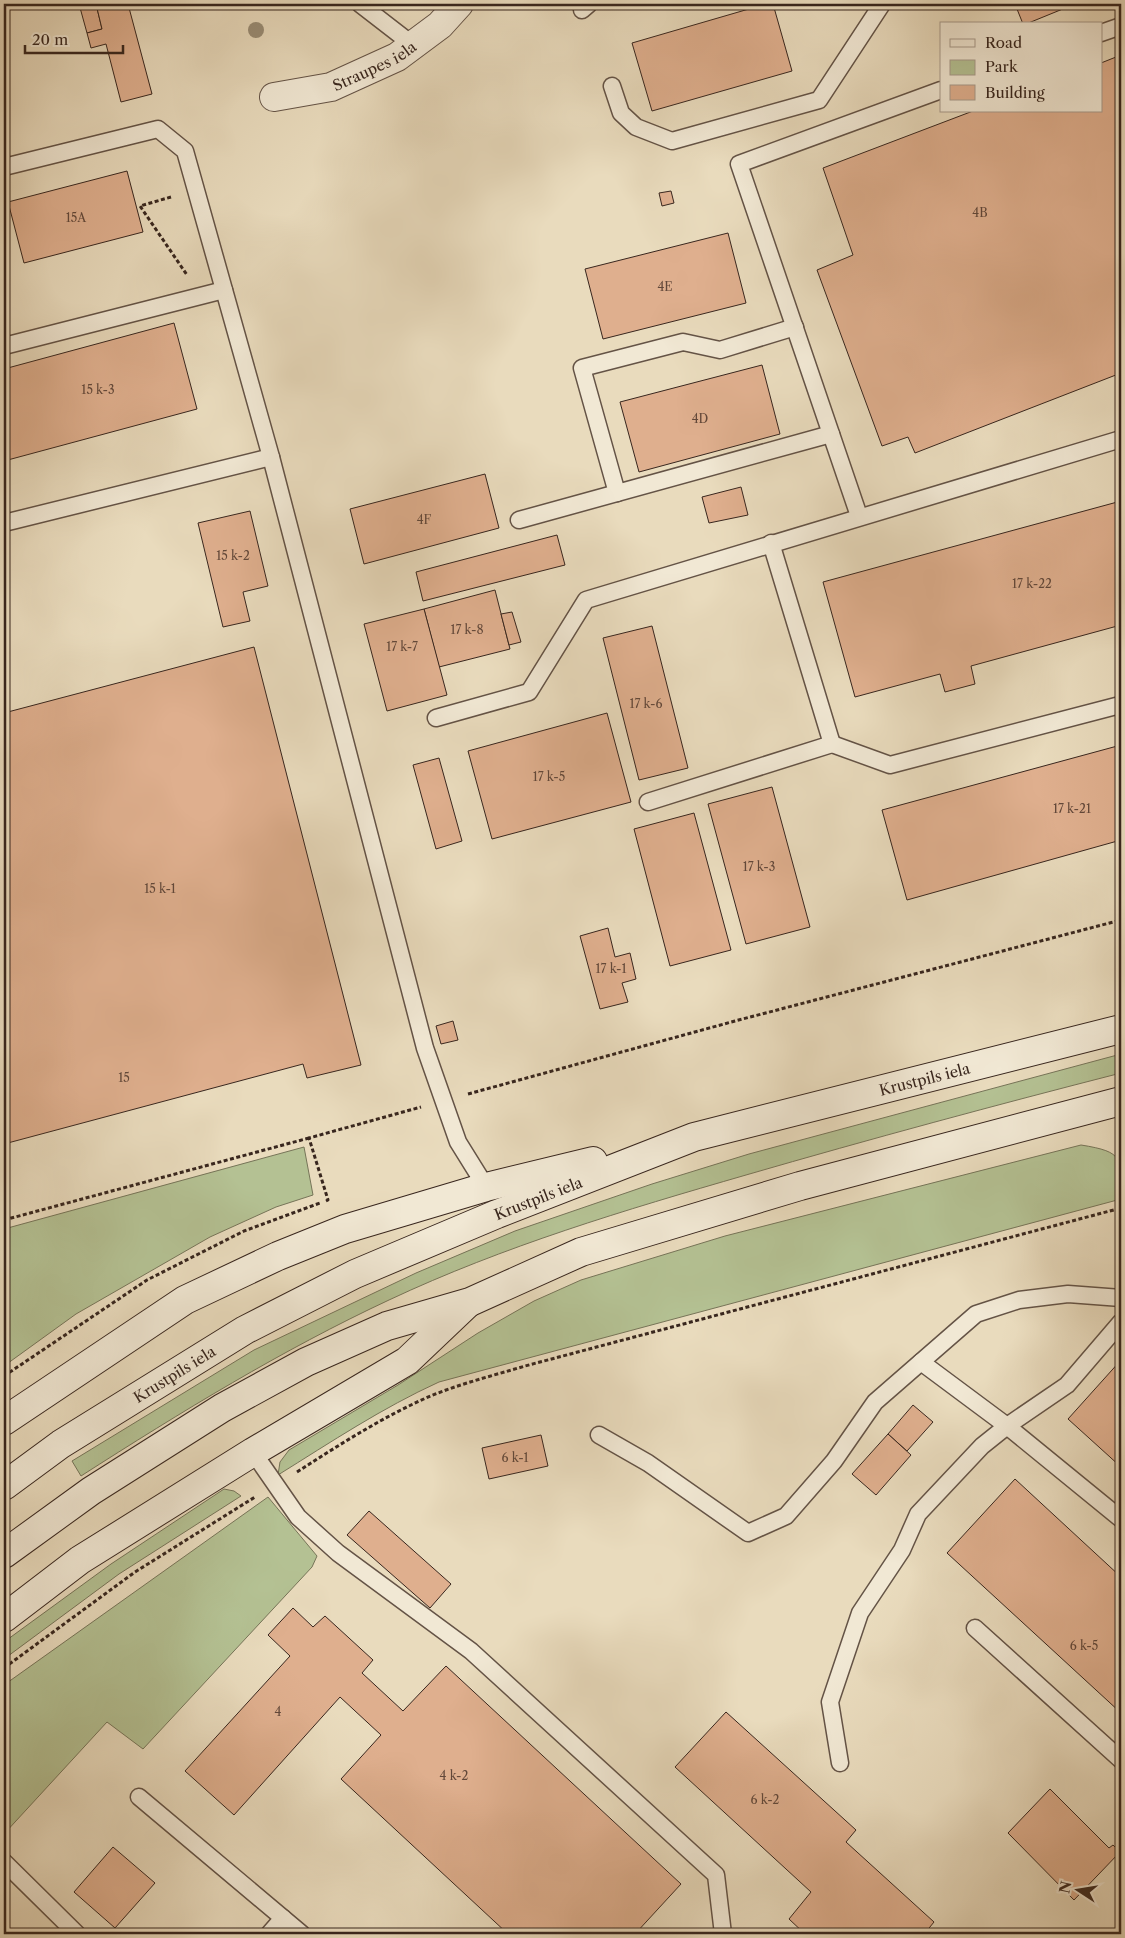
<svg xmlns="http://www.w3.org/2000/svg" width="1125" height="1938" font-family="'Libre Caslon Text',serif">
<rect width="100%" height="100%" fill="#e9dbbd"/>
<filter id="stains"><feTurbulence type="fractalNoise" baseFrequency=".004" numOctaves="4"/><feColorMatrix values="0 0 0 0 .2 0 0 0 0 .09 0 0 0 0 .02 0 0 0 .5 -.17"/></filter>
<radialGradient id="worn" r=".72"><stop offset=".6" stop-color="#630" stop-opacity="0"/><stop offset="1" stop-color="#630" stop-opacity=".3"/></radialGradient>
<g fill="#b4c193" stroke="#767458">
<path d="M1121 1054V1073C996 1105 870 1139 746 1175 625 1210 504 1246 389 1300 282 1350 181 1412 81 1476L72 1461 254 1350 416 1273 515 1231 652 1184 749 1154Z"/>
<path d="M1081 1145C1125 1152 1121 1158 1121 1199L439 1382C382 1408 331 1442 278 1475L280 1462 289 1450 398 1385 478 1333 534 1301 581 1280 725 1236Z"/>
<path d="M304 1147 313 1195 276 1207 210 1237 76 1314 4 1366V1229Z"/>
<path d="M224 1489 234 1491 241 1496 119 1574 4 1659V1642L111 1564Z"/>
<path d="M268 1497 317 1556 312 1567 143 1749 107 1722 4 1834V1685Z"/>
</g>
<g fill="#dfaf8e" stroke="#38261e">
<path d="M79 4H96L102 29 87 33Z"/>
<path d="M96 4H128L152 94 121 102 106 44 91 48 87 33 102 29Z"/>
<path d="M766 4H773L792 71 652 111 632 43Z"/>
<path d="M1015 4H1075L1026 24H1023Z"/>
<path d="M1121 55V373L915 453 908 437 882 446 817 270 853 255 823 168 973 111H1101V63Z"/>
<path d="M127 171 143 232 24 263 8 202Z"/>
<path d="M671 191 674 203 662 206 659 193Z"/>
<path d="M728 233 746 303 603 339 585 269Z"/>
<path d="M174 323 197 409 4 461V369Z"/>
<path d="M762 365 780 434 639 472 620 402Z"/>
<path d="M485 474 499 528 364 564 350 509Z"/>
<path d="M741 487 748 515 709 523 702 497Z"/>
<path d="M1121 501V625L971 666 975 684 945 692 940 674 855 697 823 582Z"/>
<path d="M250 511 268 586 243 592 250 621 223 627 198 523Z"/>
<path d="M557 535 565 565 423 601 416 572Z"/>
<path d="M495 590 510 649 439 667 424 609Z"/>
<path d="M424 609 447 695 387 711 364 624Z"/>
<path d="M512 612 521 642 509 645 501 614Z"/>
<path d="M652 626 688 768 639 780 603 638Z"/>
<path d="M254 647 361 1065 307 1078 303 1064 4 1144V713Z"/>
<path d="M607 713 631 802 492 839 468 751Z"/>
<path d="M1121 745V840L907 900 882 810Z"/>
<path d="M439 758 462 841 436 849 413 765Z"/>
<path d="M772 787 810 927 746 944 708 804Z"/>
<path d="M694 813 731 950 670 966 634 829Z"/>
<path d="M608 928 615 957 630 953 636 979 622 983 628 1002 600 1009 580 936Z"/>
<path d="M453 1021 458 1040 441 1044 436 1026Z"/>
<path d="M1121 1360V1467L1068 1419Z"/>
<path d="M913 1405 933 1422 907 1451 888 1434Z"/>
<path d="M888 1434 911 1455 876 1495 852 1474Z"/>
<path d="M541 1435 548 1466 489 1479 482 1448Z"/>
<path d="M1015 1479 1121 1577V1713L947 1553Z"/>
<path d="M369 1511 451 1584 430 1608 347 1535Z"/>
<path d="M293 1608 313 1627 325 1616 373 1660 362 1673 403 1711 446 1666 681 1884 635 1934H508L341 1779 381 1735 340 1697 234 1815 185 1771 290 1656 268 1635Z"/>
<path d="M726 1712 856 1830 846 1842 934 1922 925 1933 926 1934H853L850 1932 848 1934H805L789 1919 811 1892 675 1767Z"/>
<path d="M1050 1789 1109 1848 1113 1845 1120 1852 1074 1900 1008 1833Z"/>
<path d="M113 1847 155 1883 115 1928 74 1892Z"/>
</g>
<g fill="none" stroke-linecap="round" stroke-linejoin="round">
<defs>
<g id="service">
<path d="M360 4 413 45"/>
<path d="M582 10 589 4"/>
<path d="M1101 33 1121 26"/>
<path d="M612 86 621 113 636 127 672 141 819 100 882 4"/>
<path d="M4 167 158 129 185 151 271 457"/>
<path d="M4 346 224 290"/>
<path d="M617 493 582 368 683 342 720 350 795 327"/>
<path d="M859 516 739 164 941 90"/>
<path d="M519 520 831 434"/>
<path d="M4 523 271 457 425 1048 458 1142 486 1187"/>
<path d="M436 718 529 692 586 600 1121 439"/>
<path d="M832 744 890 765 1120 705"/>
<path d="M648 802 832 744 771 543"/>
<path d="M921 1362 1007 1426 1121 1519"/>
<path d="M599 1435 648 1463 748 1533 786 1516 834 1461 875 1402 976 1314 1019 1300 1068 1294 1121 1298"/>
<path d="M253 1452 298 1517 338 1553 471 1651 716 1875 723 1934"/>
<path d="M975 1628 1121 1760"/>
<path d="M840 1763 830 1702 860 1613 902 1550 918 1514 982 1446 1007 1426 1067 1385 1121 1322"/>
<path d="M139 1797 283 1918"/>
<path d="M4 1862 77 1934"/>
<path d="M269 1934 283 1918 302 1934"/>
</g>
<g id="minor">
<path id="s1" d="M274 97 331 87 397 57 440 25 459 4"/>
</g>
<g id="secondary">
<path d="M4 1421 185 1300 278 1256 345 1229 486 1187 593 1161"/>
<path id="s2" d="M4 1486 61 1444 245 1330 355 1274 497 1214 694 1137 1121 1029"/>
<path d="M4 1554 91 1491 222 1408 306 1362 387 1326 470 1302 581 1252 800 1186 1121 1101"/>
<path d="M4 1618 80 1560 253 1452 407 1361 467 1304"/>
</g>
</defs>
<use href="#service" stroke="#645346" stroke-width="19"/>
<use href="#minor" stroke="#645346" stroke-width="30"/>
<use href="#secondary" stroke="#38261e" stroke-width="30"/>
<g stroke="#38261e" stroke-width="3" stroke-dasharray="4 2.5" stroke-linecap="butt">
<path d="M171 197 140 206 187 275"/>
<path d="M468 1094 735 1021 1121 920"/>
<path d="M326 1201 328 1200 309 1138 421 1107"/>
<path d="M4 1220 309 1138"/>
<path d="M4 1376 147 1280 244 1231 320 1203"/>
<path d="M297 1472C339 1445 381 1418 426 1398 458 1384 492 1376 525 1366L1121 1208"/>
<path d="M4 1668 135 1572 255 1497"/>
</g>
<use href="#service" stroke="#f1e8d4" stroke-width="16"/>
<use href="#minor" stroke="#f1e8d4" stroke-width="28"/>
<use href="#secondary" stroke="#f1e8d4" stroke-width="28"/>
</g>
<circle fill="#998d76" cx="256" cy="30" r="8"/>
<g text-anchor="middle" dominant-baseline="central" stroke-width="4.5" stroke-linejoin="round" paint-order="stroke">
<g font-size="12" fill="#62483a">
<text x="980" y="212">4B</text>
<text x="76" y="217">15A</text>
<text x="665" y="286">4E</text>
<text x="98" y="389">15 k-3</text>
<text x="700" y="418">4D</text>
<text x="424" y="519">4F</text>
<text x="233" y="555">15 k-2</text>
<text x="1032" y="583">17 k-22</text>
<text x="467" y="629">17 k-8</text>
<text x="402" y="646">17 k-7</text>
<text x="646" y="703">17 k-6</text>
<text x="549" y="776">17 k-5</text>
<text x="1072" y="808">17 k-21</text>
<text x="759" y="866">17 k-3</text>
<text x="160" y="888">15 k-1</text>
<text x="611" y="968">17 k-1</text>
<text x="124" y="1077">15</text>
<text x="515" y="1457">6 k-1</text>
<text x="1084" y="1645">6 k-5</text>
<text x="278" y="1711">4</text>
<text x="454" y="1775">4 k-2</text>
<text x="765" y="1799">6 k-2</text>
</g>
<g font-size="15" fill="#38261e" stroke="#f1e8d4">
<text stroke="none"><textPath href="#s1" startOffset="106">Straupes iela</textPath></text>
<text stroke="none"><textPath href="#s2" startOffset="1014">Krustpils iela</textPath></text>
<text stroke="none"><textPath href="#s2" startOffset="609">Krustpils iela</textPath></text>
<text stroke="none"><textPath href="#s2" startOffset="204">Krustpils iela</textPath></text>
</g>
</g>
<rect width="1125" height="1938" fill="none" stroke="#e9dbbd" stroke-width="20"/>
<rect x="5" y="5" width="1115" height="1928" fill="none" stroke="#38261e" stroke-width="2.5"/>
<rect x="10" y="10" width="1105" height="1918" fill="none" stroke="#38261e"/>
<rect x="940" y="22" width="162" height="90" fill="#f1e8d4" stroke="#a79a8b"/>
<rect x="950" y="39" width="25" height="8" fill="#f1e8d4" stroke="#a79a8b"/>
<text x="985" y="48" font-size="15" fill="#38261e">Road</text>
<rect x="950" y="60" width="25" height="15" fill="#b4c193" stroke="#a79a8b"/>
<text x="985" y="72" font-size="15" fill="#38261e">Park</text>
<rect x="950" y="85" width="25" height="15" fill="#dfaf8e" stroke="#a79a8b"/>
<text x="985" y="98" font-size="15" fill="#38261e">Building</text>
<g transform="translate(1078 1890) rotate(282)" stroke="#f1e8d4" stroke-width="4" paint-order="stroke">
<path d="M0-4L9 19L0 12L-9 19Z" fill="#38261e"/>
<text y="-8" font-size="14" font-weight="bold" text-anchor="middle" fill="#38261e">N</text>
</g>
<path d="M25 45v8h98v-8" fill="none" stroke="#38261e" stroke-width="2.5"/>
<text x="32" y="45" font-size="15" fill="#38261e" stroke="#f1e8d4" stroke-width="4" paint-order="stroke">20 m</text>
<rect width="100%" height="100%" filter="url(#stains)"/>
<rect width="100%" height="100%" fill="url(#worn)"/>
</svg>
